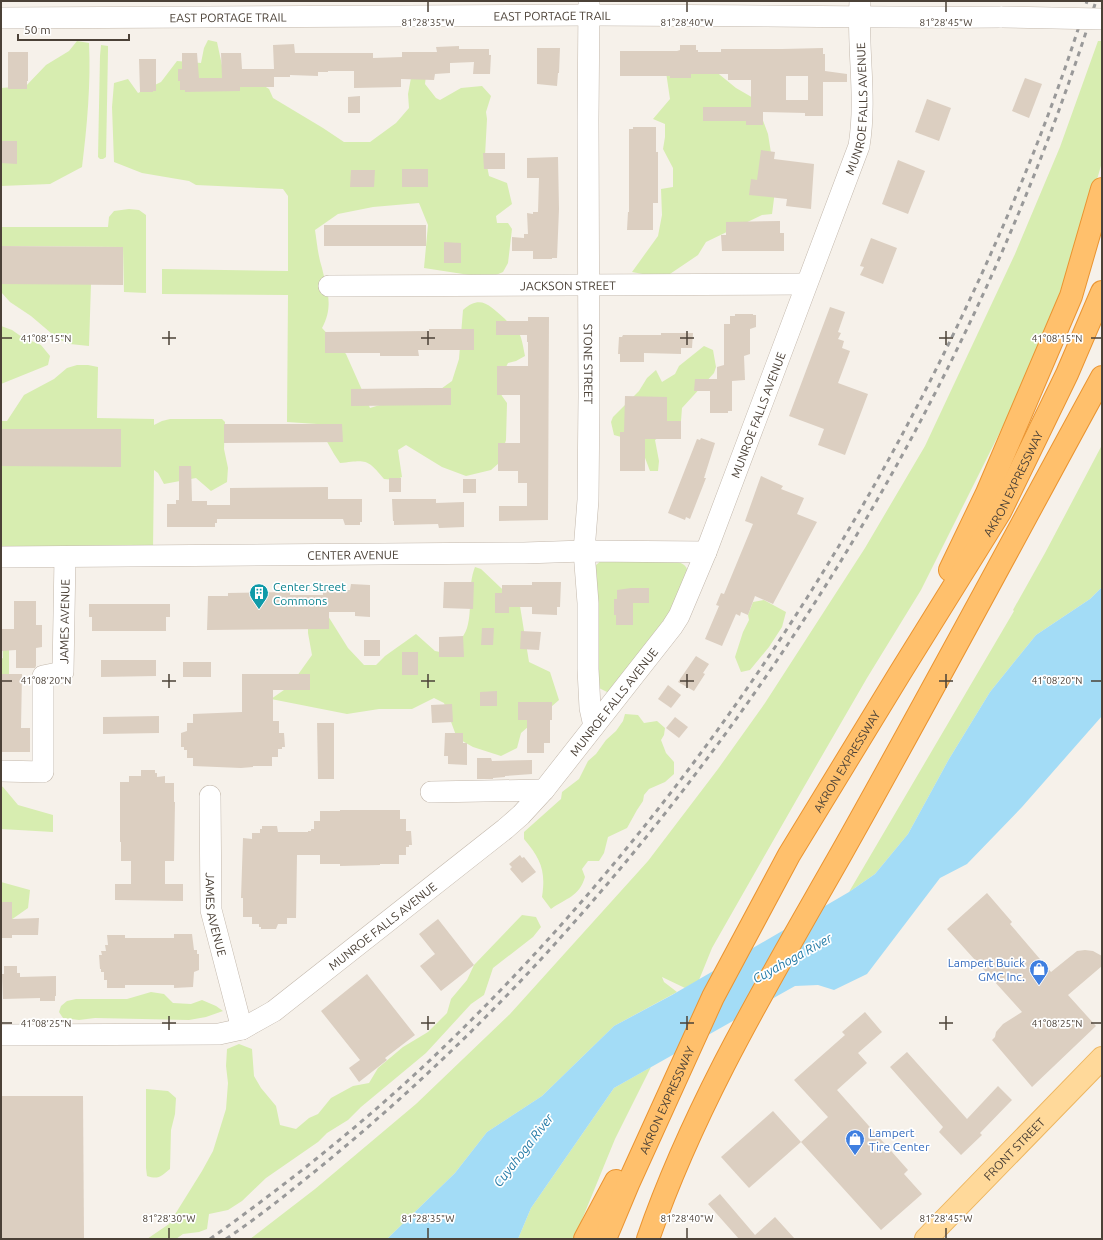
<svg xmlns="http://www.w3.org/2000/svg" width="1103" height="1240" font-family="Ubuntu,sans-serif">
<rect width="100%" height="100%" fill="#f6f1ea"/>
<g fill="#d7edb0">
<path d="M208 40 217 42 223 70 255 80 269 89 273 98 323 128 344 142H370L396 123 409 108 408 94 411 78 426 75 425 84 436 98 440 100 461 88 482 86 491 96 486 112 487 119 485 156 489 176 507 183 512 204 496 216 497 223H508L512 229 508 263 503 272 489 278 424 268 428 225 419 203 373 207 338 214 315 230C317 243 318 256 322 268 327 290 334 306 322 328L346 354 370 408 383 404 431 396 452 381 459 359 463 310C481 294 490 306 505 319 508 323 514 325 517 329 522 337 523 346 525 356L516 361 508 363 497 385 502 396 507 403 506 440 499 463 491 470 466 476 442 467 406 445 398 450 402 477 395 480 384 479C367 458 366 460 340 463L334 454 317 424 287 422 288 295 162 294V269L288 271V196L283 189 196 185 189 181 142 173 114 162 112 107 114 83 128 79 138 93 161 82 177 61 201 63 204 48Z"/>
<path d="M77 41 89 43C91 83 87 127 82 167L50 184 1 186V88L26 86 46 65 69 51Z"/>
<path d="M1098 41H1102V162L1089 208 1054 309 1009 414 921 590 867 678 797 799 712 948 699 980 685 988 662 977 664 982 677 992 614 1026 542 1096 487 1132 455 1173 387 1239H250L315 1189 416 1104 510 1014 648 861 718 769 765 703 865 548 925 446 1015 254 1060 147Z"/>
<path d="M101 45 108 46V51L106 157 103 159H100L98 157 100 56Z"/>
<path d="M709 66 736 88 755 99 768 134 774 172 775 191 772 214 762 215 706 242 698 255 664 278 632 272 658 236 662 215 661 189 673 187V168L663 149 665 137V124L653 119 670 99 666 72Z"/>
<path d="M129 209 139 210 146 215V293L124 292 123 247 1 246V227H108L109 217 114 211Z"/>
<path d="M1 284H91L89 346 70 344 58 339 31 316 10 302 1 292Z"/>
<path d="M1 326 12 330 22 337 41 345 50 356 48 365 1 384Z"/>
<path d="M704 346 713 350 716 367 714 373 682 408 681 421 655 440 659 461 658 471H650L639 442 614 435 611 422 613 417 639 391 647 378 656 370 662 382 675 374 679 366Z"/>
<path d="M77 365H88L98 367 97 418 154 419V425L162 421 170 419H222L225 422 224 449 228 468 227 482 211 491 196 478 164 484 158 473 154 470 153 549 1 550V421H7L24 395 54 379 67 368Z"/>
<path d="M1102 445V587L1090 599 1036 635 990 692 949 759 908 834 875 874 849 892 1014 611 1013 610 1045 553Z"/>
<path d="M602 560H672C680 563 686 563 688 572L673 611 612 691 607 692 597 687 595 651 596 565Z"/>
<path d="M475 567 481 569 520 606 529 662 550 672 559 700 521 733 517 748 501 756 473 747 457 738 444 703 434 698 412 709H379L347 714 271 699 294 683 297 676 312 655 308 633V621L328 616 348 648 364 665H376L385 656 416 634 435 651 450 654C455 647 464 637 467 628 473 609 467 587 475 567Z"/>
<path d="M764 600 786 612 782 627 769 647 750 670 741 672 735 657 743 632 749 620 748 615 753 602Z"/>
<path d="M2 629H9V674H1V659L3 658Z"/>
<path d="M625 714 638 715 644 723 657 721 665 728 664 735 661 740 666 753 674 762V774L665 782 649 789 644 795 643 801 637 810 627 828 608 837 604 853 599 861H588L582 869 585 877C579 897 566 898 551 909L542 897C546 871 541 859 524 839V832L561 799 562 792 579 779 588 761 596 754 606 740 616 731 623 721Z"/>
<path d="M1 786 3 787 18 805 53 815V832L1 829Z"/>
<path d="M1 882 30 890 28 908 1 927Z"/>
<path d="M522 915 536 917 541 927 533 937 493 968 484 995 471 1004 426 1053 361 1107 348 1120 327 1133 318 1142 266 1178 242 1201 228 1210 209 1214 207 1229 199 1232 183 1234 176 1239H147L169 1224 202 1171 213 1151 226 1109 228 1083 226 1066 227 1049 239 1044 252 1049 254 1076 261 1088 276 1106 280 1125 296 1129 309 1118 318 1114 331 1098 353 1086 369 1083 378 1068 403 1047 428 1032 447 1013 451 999 467 980 474 965Z"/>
<path d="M151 992 164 994 173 1003 191 1004 202 1000 216 1006 223 1011 206 1017 189 1020 95 1018 79 1020 63 1018 59 1012 61 1006 67 1001 76 999H127Z"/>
<path d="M651 1067 615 1139 574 1239H518L531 1208 614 1088Z"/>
<path d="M146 1089 168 1091 176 1098 175 1114 171 1130 170 1169C161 1176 159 1180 147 1176L146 1168Z"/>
</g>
<path fill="#a3dcf6" d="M1102 587V716L1022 807 967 864 940 878 867 974 834 990 818 985 795 986 614 1088 531 1208 518 1239H387L455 1173 487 1132 542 1096 614 1026 672 995 849 892 875 874 908 834 949 759 990 692 1036 635 1090 599Z"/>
<g fill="#dccfc1" fill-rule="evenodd">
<path d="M294 44 295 53H373V58L402 57V52H437L436 47 459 46V49H489V55H491L490 74H473L474 62 450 63V73L435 74 434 80 401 79V87L354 88V71H328V72H318V76L290 75V77H274V87H240V91L185 92V90H180V81H178V69H182V53H197L199 78H222L221 53H241L242 69H274L273 45Z"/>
<path d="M680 45H696V50H698V52H721V49H782L823 48V54H825V71L847 74V82H823V116H805V113L763 112V125H746V121H703V107H751V80H728V74H691V78H670V76H620V51H677L680 50ZM786 76H808V100H786Z"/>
<path d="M537 48H560L559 73H558L557 86 537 84Z"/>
<path d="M8 52H28V81H27V89H8Z"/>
<path d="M139 59H156V91H153V92H140Z"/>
<path d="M1025 78 1042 84 1029 118 1012 111Z"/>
<path d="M360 96V113H348V97Z"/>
<path d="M927 99 951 108 939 141 915 132Z"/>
<path d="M633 127H656V152H658V203H653V230H627L628 212H629V129H633Z"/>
<path d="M1 141H17V164L1 163Z"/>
<path d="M761 150 775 152 774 159 814 164 811 209 786 206 787 199 749 195 751 179 757 180Z"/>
<path d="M483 153H505V169H484Z"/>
<path d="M558 157 559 209 557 258H552V259H533V251H512V237L524 238V234H528L527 213 533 214V212H538L539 178H527V158Z"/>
<path d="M898 160 925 171 908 214 882 204Z"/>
<rect x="402" y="169" width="26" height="18"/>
<path d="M351 170H375L374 187H350Z"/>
<path d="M780 221V233H784V251H722L721 235H726V222Z"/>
<rect x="324" y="225" width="102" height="21"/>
<path d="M871 238 897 248 883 284 860 275 864 267 860 266Z"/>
<path d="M444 242 461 243V263H444Z"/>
<path d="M1 246 123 247V285L1 284Z"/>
<path d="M830 307 845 312 838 332 841 333 838 339 844 341 842 348 850 351 838 383 868 394 845 455 818 445 824 429 789 416Z"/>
<path d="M735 314H753V315H756V327L750 329V354L744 356 745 380 732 381V411H728V413H710V391H694L695 379H717V367L724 365V324H730V316H735Z"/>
<path d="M528 317H549L548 520 499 521V506H527V483H518V471H498V443H520V395H497V366H528V342H527V335H496V321H528Z"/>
<path d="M429 329H474V350H418L419 356H380V353H325V332L429 331Z"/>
<path d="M661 333H693L692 348H681V354L644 353V362H620V354H618L619 337H622L623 335H661Z"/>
<path d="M427 388H451V405L351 406V389Z"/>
<path d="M625 396 667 397V421H681V439H645V471H620V432H624Z"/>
<path d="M224 424H342L343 442 224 443Z"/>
<path d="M1 429H121V467L1 466Z"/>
<path d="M701 438 715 443 704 478H706L690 519 686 517 685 520 668 513 697 439 700 440Z"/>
<path d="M179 466H191L192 501H207V505H230V488L328 487V499H362V522H360V525H345L343 519H217V523H215V527H167V504H176V500H179Z"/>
<path d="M761 476 783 486 781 489 804 498 797 514 817 522 773 604 755 596 748 615 741 612 740 616 736 614 722 646 705 639 719 606 716 605 721 593 724 594 753 524 745 521Z"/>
<rect x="389" y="478" width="12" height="14"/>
<rect x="463" y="479" width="13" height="14"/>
<path d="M392 499H436V503L464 502V527L439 528 438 524 394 525V521H393Z"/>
<path d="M444 582H474L473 609 443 608Z"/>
<path d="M532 582H561L560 607H557V615L532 614V607H509V613H495V593H502V585H532Z"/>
<path d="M351 584 370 585V617L355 616V612H329V629L207 630 208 596H228V593L290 592V595H323V590H350Z"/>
<path d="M631 588H649V603H633V625H616V615H614V599H617V590Z"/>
<path d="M14 601H36V625H42V647L36 648V666L35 668H16V650L1 651V629H14Z"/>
<path d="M89 604H170V617H166V631H92V617H89Z"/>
<path d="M482 628H494L493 645H481Z"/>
<path d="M521 631 541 632 539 650 520 649Z"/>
<path d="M463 636 464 657H439V637Z"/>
<rect x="364" y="640" width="16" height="16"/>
<rect x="402" y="652" width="16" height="23"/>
<path d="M696 656 709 664 703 673 705 674 694 691 678 682Z"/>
<path d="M101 660H156V676L101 677Z"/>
<rect x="183" y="662" width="28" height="15"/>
<path d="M1 674H22L21 728H30V752H1Z"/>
<path d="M242 674H310V690H273V721H279V733H284L285 747H282V749H278V757H272V766H253V767L241 768 193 766V758H187V750H184V747H181V733L187 731V723H193V714L242 712Z"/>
<path d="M668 685 681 695 671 708 658 699Z"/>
<path d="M497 691V706H480V692Z"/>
<path d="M518 702H552V720H550V743H544V753H527V720H518Z"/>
<path d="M452 704 453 722 432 723 431 705Z"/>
<path d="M159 716V733L103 734V717Z"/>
<path d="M675 717 688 727 679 738 666 728Z"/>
<path d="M317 723H334V779H318Z"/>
<path d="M445 733H463V743H467V765L448 764V756H444Z"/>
<path d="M477 758H491L492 761 532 760V774L505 776V777L493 778V779H477Z"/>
<path d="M141 770H155V773H157V777L165 776V783H174V802H175L174 861H165V884H183V901L115 900V884H131V861H121V842H120V782H129V776H141Z"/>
<path d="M340 810H400V819H406V831H411L412 845H409V847H406V855H399V864H380V865L340 866V864H320V855H297L296 918H287V924H278L276 929H261V927H259V924H252V917H243V898H241L243 838 252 839V833H260V829H262V826H277L278 832H308V831H311V829H314V821H320V811H340Z"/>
<path d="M520 855 522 858 524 857 536 872 522 883 510 869 512 867 509 864Z"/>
<path d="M987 893 1012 922 1010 924 1051 972 1077 951 1085 950 1093 951 1102 956V966L1068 995 1096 1026 1032 1087 992 1040 995 1037 996 1032 1003 1024 1022 1012 947 929Z"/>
<path d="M1 902H12V919L39 918 38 935H12V938H1Z"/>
<path d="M438 919 474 965 441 991 420 966 435 954 419 934Z"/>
<path d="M174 934H192L194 950H197V954H199V970L194 972 193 987 174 988V985H125V988H107V980H104V972H101V969H100L99 955H102L101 951H106L105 945H108L107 935H125V938H174Z"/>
<path d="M4 966H17V973H20V977L56 976V996H55V1001H40V998L3 999 2 974H4Z"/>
<path d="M367 974 415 1035 385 1058 387 1060 359 1082 349 1068 360 1060 321 1011Z"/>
<path d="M865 1012 882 1032 858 1053 867 1063 837 1090 908 1170 904 1174 922 1194 881 1230 801 1142 828 1117 794 1080 845 1035 842 1032Z"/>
<path d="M907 1052 967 1119 998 1086 1012 1100 980 1133 982 1135 961 1155 939 1132 943 1127 890 1067Z"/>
<path d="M1 1096H83L84 1239H1Z"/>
<path d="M773 1111 801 1142 749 1188 721 1157Z"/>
<path d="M720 1194 755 1235 775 1217 795 1239H739L708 1204Z"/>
</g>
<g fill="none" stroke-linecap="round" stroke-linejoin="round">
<defs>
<g id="minor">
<path id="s1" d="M589 2 588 120 589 396 588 500 584 551 588 603V669L590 708 594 726"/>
<path id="s2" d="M1 18C197 17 393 16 589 15 727 15 864 18 1002 17"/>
<path id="s3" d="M329 286 806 284"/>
<path id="s4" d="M1 557 524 553 584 551 706 552"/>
<path id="s5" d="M1 771 43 772V676L63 672 65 557"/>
<path d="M431 792 544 790"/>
<path id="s6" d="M210 796 211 910 242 1029"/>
<path id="s7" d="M1 1035 219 1034 242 1029 274 1011 505 829 521 815 544 790 672 627 679 616 706 552 859 146C867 98 857 49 860 1"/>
</g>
<g id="major">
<path id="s8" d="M926 1239 1102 1058"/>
</g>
<g id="highway">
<path d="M950 570 987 493 1071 296 1102 189"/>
<path d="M585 1239 616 1181"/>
<path id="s9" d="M605 1239 628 1184 713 997 789 855 900 673 1000 512 1067 374 1102 292"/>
<path d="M648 1239C695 1103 770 979 841 854 930 696 1015 536 1102 377"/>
</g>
</defs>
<use href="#minor" stroke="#c3b8ac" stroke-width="22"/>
<use href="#major" stroke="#edb661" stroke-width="24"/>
<use href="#highway" stroke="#ea9431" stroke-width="24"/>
<use href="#minor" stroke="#fff" stroke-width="21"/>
<use href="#major" stroke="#ffd99a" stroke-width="22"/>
<use href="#highway" stroke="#ffc06c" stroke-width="22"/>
<g stroke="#999" stroke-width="3" stroke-dasharray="5 5" stroke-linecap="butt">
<path d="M210 1239C294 1179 375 1114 449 1042 667 830 843 572 971 297 1016 201 1056 102 1087 1"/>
<path d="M226 1239C260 1216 292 1190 324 1164 402 1100 475 1031 543 957 793 684 985 355 1096 1"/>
</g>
<defs>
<path id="minor-bridge" d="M1002 17 1102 19"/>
</defs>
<use href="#minor-bridge" stroke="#c3b8ac" stroke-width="22" stroke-linecap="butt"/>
<use href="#minor-bridge" stroke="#fff" stroke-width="21"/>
</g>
<path fill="none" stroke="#4b4137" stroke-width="1.5" d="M428 2V12M687 2V12M946 2V12M169 331V345M428 331V345M687 331V345M946 331V345M2 338H12M162 338H176M421 338H435M680 338H694M939 338H953M1091 338H1101M169 674V688M428 674V688M687 674V688M946 674V688M2 681H12M162 681H176M421 681H435M680 681H694M939 681H953M1091 681H1101M169 1016V1030M428 1016V1030M687 1016V1030M946 1016V1030M2 1023H12M162 1023H176M421 1023H435M680 1023H694M939 1023H953M1091 1023H1101M169 1228V1238M428 1228V1238M687 1228V1238M946 1228V1238"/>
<defs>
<symbol id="building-pin" viewBox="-11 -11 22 30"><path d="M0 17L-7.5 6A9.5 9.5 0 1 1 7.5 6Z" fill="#0f9aa8" stroke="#fff"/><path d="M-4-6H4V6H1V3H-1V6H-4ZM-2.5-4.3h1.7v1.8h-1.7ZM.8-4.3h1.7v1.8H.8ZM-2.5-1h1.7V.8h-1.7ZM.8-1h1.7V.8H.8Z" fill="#fff"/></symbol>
<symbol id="shop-pin" viewBox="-11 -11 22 30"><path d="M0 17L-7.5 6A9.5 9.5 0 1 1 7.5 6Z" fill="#3f7fe0" stroke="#fff"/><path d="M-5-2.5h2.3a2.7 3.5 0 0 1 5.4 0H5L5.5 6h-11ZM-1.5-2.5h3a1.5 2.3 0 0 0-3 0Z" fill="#fff"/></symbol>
</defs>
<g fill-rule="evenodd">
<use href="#building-pin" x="248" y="582" width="22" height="30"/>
<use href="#shop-pin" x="1028" y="958" width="22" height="30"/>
<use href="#shop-pin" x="844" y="1128" width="22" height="30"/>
</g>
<g text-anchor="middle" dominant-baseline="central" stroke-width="3.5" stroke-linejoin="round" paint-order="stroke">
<g font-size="12" fill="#4b4137" stroke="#fff">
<text stroke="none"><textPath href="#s2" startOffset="551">EAST PORTAGE TRAIL</textPath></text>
<text stroke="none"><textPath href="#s2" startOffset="227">EAST PORTAGE TRAIL</textPath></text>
<text stroke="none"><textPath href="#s7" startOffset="1388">MUNROE FALLS AVENUE</textPath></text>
<text stroke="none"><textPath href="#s3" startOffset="239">JACKSON STREET</textPath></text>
<text stroke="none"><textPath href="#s1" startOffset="362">STONE STREET</textPath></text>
<text stroke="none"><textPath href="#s7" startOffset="1064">MUNROE FALLS AVENUE</textPath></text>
<text stroke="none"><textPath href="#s9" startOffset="860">AKRON EXPRESSWAY</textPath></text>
<text stroke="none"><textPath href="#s4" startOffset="352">CENTER AVENUE</textPath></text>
<text stroke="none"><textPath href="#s5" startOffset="209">JAMES AVENUE</textPath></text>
<text stroke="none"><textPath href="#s7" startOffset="740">MUNROE FALLS AVENUE</textPath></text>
<text stroke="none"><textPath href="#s9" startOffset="536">AKRON EXPRESSWAY</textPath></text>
<text stroke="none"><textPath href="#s6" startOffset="119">JAMES AVENUE</textPath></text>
<text stroke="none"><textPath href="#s7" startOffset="416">MUNROE FALLS AVENUE</textPath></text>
<text stroke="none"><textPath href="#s9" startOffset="152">AKRON EXPRESSWAY</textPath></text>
<text stroke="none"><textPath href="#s8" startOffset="126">FRONT STREET</textPath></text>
</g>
<g font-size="12" fill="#0d838f" stroke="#fff" text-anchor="start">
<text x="273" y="586">Center Street<tspan x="273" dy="14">Commons</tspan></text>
</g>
<g font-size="12" fill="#366cbe" stroke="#fff" text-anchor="end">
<text x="1025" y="962">Lampert Buick<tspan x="1025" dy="14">GMC Inc.</tspan></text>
<text x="869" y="1132" text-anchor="start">Lampert<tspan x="869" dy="14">Tire Center</tspan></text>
</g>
<g font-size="13" font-style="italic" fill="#247ba7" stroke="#fff">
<text transform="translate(792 958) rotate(-29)">Cuyahoga River</text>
<text transform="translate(523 1150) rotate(-52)">Cuyahoga River</text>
</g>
</g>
<g font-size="10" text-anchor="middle" fill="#4b4137" stroke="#fff" stroke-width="3.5" stroke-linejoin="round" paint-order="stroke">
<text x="428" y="26">81°28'35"W</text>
<text x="687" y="26">81°28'40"W</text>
<text x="946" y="26">81°28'45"W</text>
<text x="1057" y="342">41°08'15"N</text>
<text x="46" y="342">41°08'15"N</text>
<text x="1057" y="684">41°08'20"N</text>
<text x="46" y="684">41°08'20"N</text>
<text x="1057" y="1027">41°08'25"N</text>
<text x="46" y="1027">41°08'25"N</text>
<text x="169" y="1222">81°28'30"W</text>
<text x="428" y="1222">81°28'35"W</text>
<text x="687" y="1222">81°28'40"W</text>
<text x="946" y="1222">81°28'45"W</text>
</g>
<rect width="1103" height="1240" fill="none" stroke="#4b4137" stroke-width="4"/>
<path d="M18 34v6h111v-6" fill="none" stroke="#4b4137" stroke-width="2"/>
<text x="24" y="34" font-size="12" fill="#4b4137" stroke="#ffffff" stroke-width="3" paint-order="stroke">50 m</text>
</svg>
